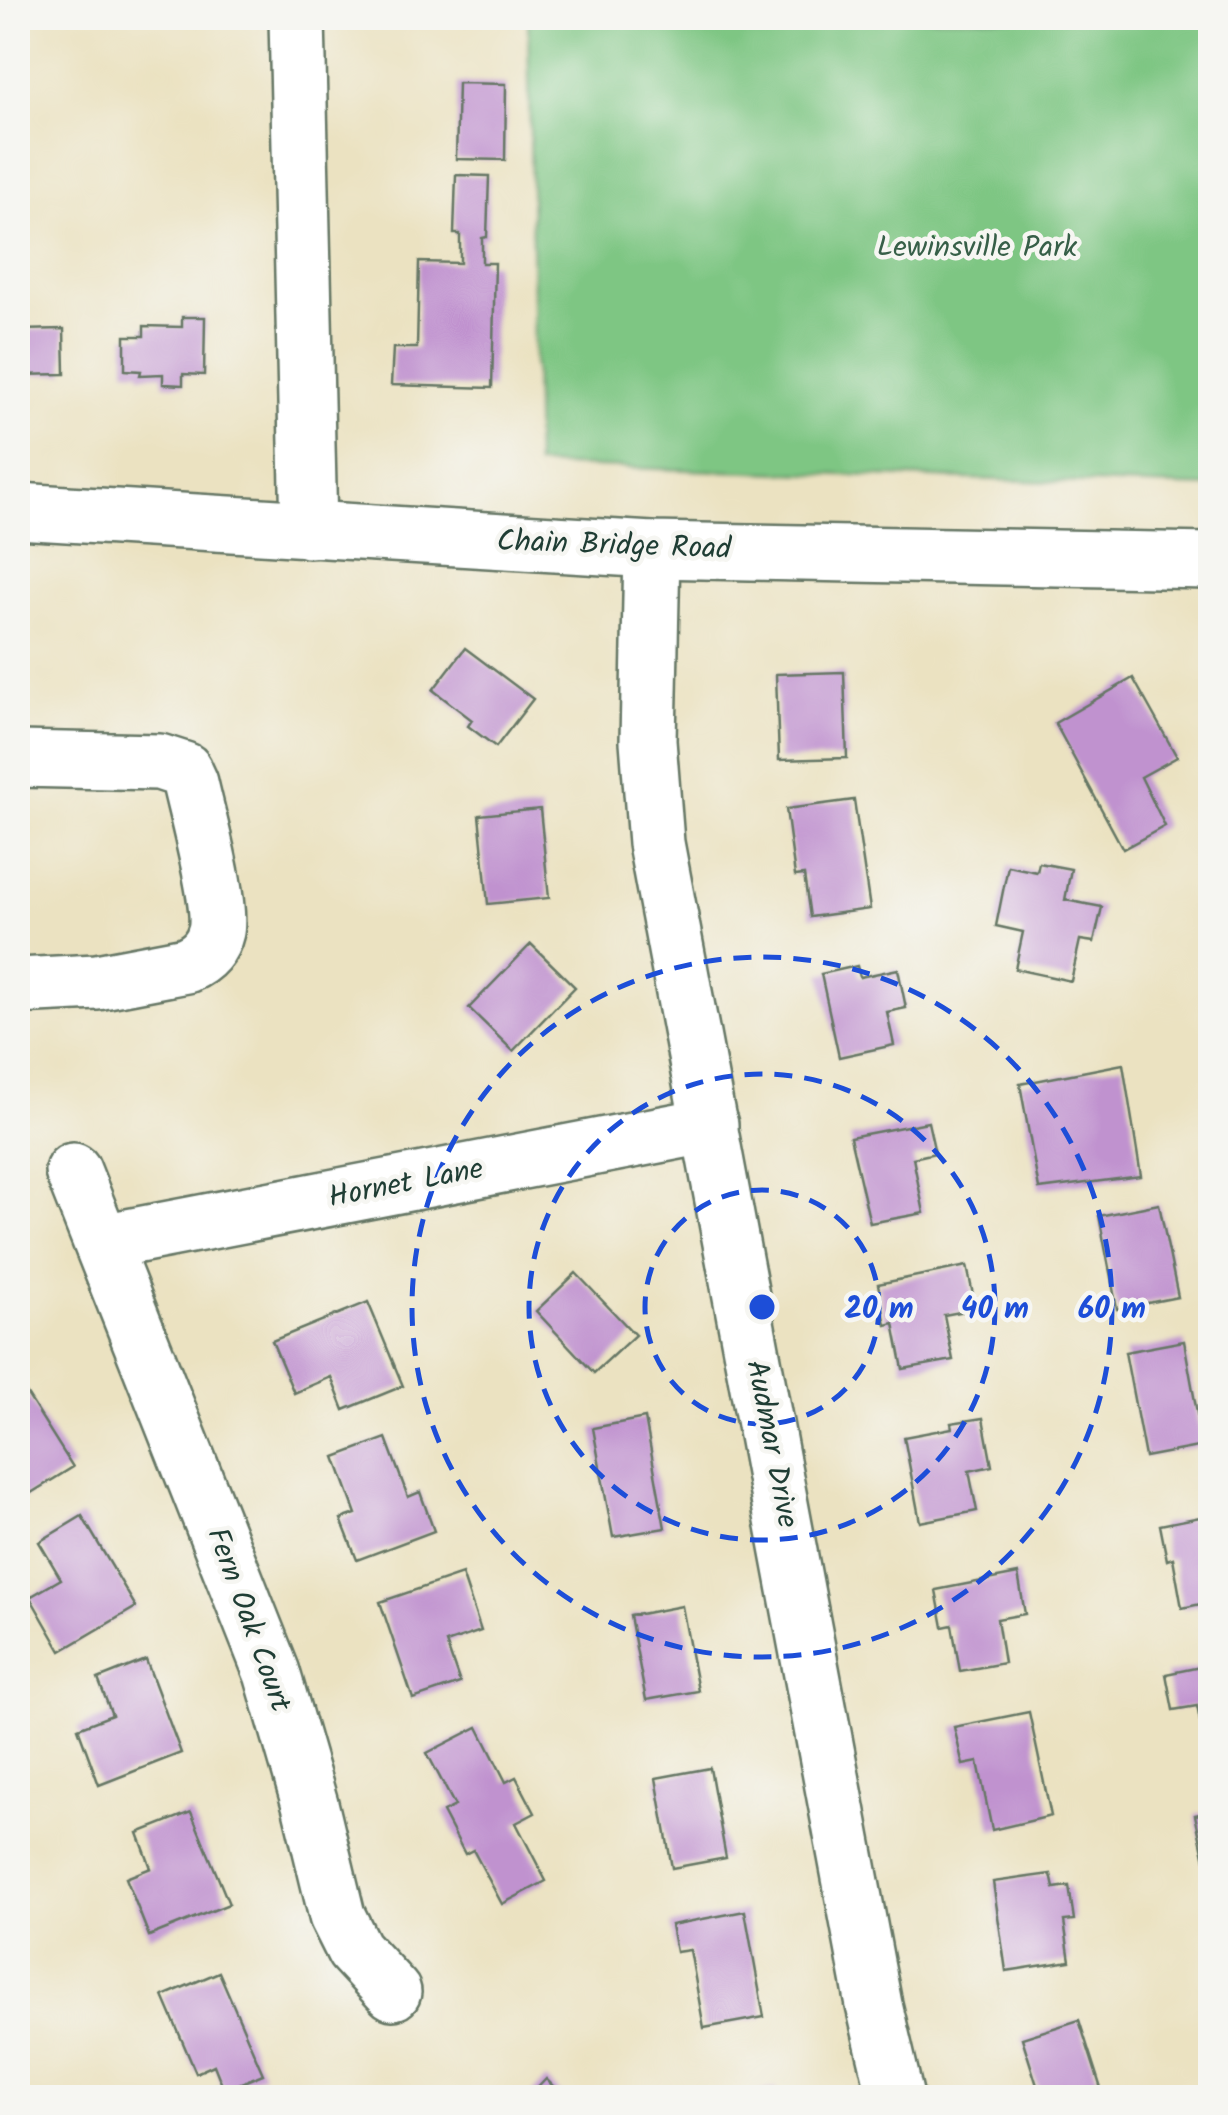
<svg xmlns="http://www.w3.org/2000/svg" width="1228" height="2115" font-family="Kalam,sans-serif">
<rect width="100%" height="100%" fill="#f6f6f2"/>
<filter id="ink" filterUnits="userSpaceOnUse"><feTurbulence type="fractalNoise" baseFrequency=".01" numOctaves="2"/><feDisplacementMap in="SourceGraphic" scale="20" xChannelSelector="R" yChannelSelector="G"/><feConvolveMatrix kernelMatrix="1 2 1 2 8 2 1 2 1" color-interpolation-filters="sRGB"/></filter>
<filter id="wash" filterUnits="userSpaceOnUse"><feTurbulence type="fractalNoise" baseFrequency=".0048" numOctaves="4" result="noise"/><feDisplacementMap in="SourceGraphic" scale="40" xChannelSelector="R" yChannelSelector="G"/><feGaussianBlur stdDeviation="2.25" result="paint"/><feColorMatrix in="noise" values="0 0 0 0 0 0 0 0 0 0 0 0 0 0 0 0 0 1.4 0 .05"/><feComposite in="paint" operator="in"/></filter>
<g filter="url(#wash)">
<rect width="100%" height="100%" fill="#ebe2c1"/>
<path fill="#7ec683" stroke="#4e825c" stroke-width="2.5" d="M528 18H1210V487L536 465Z"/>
<g id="blocks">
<g fill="#c092cf">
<path d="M458 83 506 84 505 160 456 159Z"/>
<path d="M456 175 489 176 487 237 482 238V263H495L492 388 391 385 393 348H417L419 262 460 263V234H454Z"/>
<path d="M182 317H205L204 375 183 374V385L163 384V374L140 375 141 371 125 370V336H144V326L182 327Z"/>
<path d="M64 329 65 374 18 375V330Z"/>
<path d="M465 648 533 699 496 747 468 726 472 720 433 690Z"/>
<path d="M844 672 847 758 779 760 776 674Z"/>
<path d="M1133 678 1177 757 1141 777 1165 826 1123 849 1055 723Z"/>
<path d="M854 800 870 909 810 917 804 875 795 876 786 809Z"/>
<path d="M540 809 549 898 488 904 479 815Z"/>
<path d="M1039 863 1071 869 1065 900 1102 907 1094 942 1080 940 1071 981 1015 969 1023 932 996 926 1008 866 1037 872Z"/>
<path d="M531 944 575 987 513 1051 469 1008Z"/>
<path d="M857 966 860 977 898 969 906 1008 887 1012 894 1045 839 1057 821 974Z"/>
<path d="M1123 1064 1141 1176 1039 1189 1020 1084Z"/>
<path d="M928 1122 935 1153 913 1158 924 1213 870 1223 850 1137Z"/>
<path d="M1159 1204 1178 1297 1117 1309 1099 1216Z"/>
<path d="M967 1266 976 1309 944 1315 953 1360 903 1369 894 1323 886 1325 878 1284Z"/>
<path d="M576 1273 635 1335 594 1373 536 1311Z"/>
<path d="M368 1302 403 1386 344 1410 331 1377 294 1393 272 1341Z"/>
<path d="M1184 1341 1203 1446 1145 1457 1125 1352Z"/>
<path d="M18 1380 73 1467 18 1501Z"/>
<path d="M645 1418 665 1528 613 1537 593 1428Z"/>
<path d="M983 1418 992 1466 969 1471 977 1511 920 1522 904 1437 952 1428 951 1423Z"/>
<path d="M386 1438 408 1497 420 1492 434 1531 357 1560 341 1519 356 1514 335 1457Z"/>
<path d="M1210 1515V1602L1182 1608 1173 1558 1167 1560 1160 1525Z"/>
<path d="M82 1516 136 1607 61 1651 30 1597 61 1579 39 1542Z"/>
<path d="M462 1574 481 1631 446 1643 460 1683 413 1699 380 1602Z"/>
<path d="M1018 1574 1025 1614 997 1619 1004 1663 960 1671 952 1625 943 1627 936 1590Z"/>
<path d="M682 1606 698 1691 646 1700 630 1616Z"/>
<path d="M146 1660 181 1753 99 1785 78 1728 112 1715 98 1679Z"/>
<path d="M1210 1665V1751H1206L1197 1706 1173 1710 1166 1674Z"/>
<path d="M1029 1712 1051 1816 992 1830 978 1762 963 1765 954 1727Z"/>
<path d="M478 1727 506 1782 516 1777 535 1813 516 1823 546 1881 502 1904 473 1850 465 1854 443 1812 455 1806 427 1753Z"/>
<path d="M710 1768 726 1858 672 1868 656 1778Z"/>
<path d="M191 1812 229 1904 149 1936 126 1878 151 1868 138 1833Z"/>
<path d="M1210 1812V1864L1206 1865 1195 1815Z"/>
<path d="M1051 1874 1054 1888 1069 1886 1074 1920 1064 1921 1070 1961 1006 1971 993 1882Z"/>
<path d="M745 1911 764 2017 704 2028 690 1950 676 1952 671 1925Z"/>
<path d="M219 1972 263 2074 224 2090 214 2065 196 2073 163 1996Z"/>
<path d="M1079 2020 1104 2098H1041L1022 2038Z"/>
<path d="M546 2079 565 2098H528Z"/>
<path d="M775 2088 778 2098H744V2096Z"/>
</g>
</g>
</g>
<g filter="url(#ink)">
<use href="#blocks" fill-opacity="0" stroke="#667765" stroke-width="2.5"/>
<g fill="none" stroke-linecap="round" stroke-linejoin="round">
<defs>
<g id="minor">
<path d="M297 18 309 530"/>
<path d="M652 550 648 741 656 843 874 2005 896 2098"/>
<path d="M18 759 159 762 184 770 190 783C197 814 222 905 216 931 212 948 202 958 186 965L97 982 18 986"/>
<path d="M73 1171 272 1673 310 1804 337 1916 354 1950 393 1992"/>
<path d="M102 1242 710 1125"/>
</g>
<path id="major" d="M18 511 652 550 1210 561"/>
</defs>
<use href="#minor" stroke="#667765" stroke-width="60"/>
<use href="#major" stroke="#667765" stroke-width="60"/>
<use href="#minor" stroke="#fff" stroke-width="55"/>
<use href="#major" stroke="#fff" stroke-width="55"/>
</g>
</g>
<g fill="none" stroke="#1d4ed8" stroke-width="5" stroke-dasharray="18 12">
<circle cx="762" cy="1307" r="117"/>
<circle cx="762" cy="1307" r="233"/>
<circle cx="762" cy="1307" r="350"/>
</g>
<g text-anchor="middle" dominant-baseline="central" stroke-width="9" stroke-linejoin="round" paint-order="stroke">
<g font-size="30" fill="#375f48" stroke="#f6f6f2">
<text x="977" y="248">Lewinsville Park</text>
</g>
<g font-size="30" fill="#1f3d34" stroke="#f6f6f2">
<text transform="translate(614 546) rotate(2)">Chain Bridge Road</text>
<text transform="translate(406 1184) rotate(-11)">Hornet Lane</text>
<text transform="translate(771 1444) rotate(79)">Audmar Drive</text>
<text transform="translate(248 1620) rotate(70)">Fern Oak Court</text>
</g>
</g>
<circle cx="762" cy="1307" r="15" fill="#1d4ed8" stroke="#f6f6f2" stroke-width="5"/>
<g font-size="30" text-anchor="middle" font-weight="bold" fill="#1d4ed8" stroke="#f6f6f2" stroke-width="9" stroke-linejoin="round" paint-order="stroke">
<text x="879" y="1318">20 m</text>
<text x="995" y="1318">40 m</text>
<text x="1112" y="1318">60 m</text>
</g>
<rect width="1228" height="2115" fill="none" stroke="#f6f6f2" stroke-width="60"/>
</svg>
